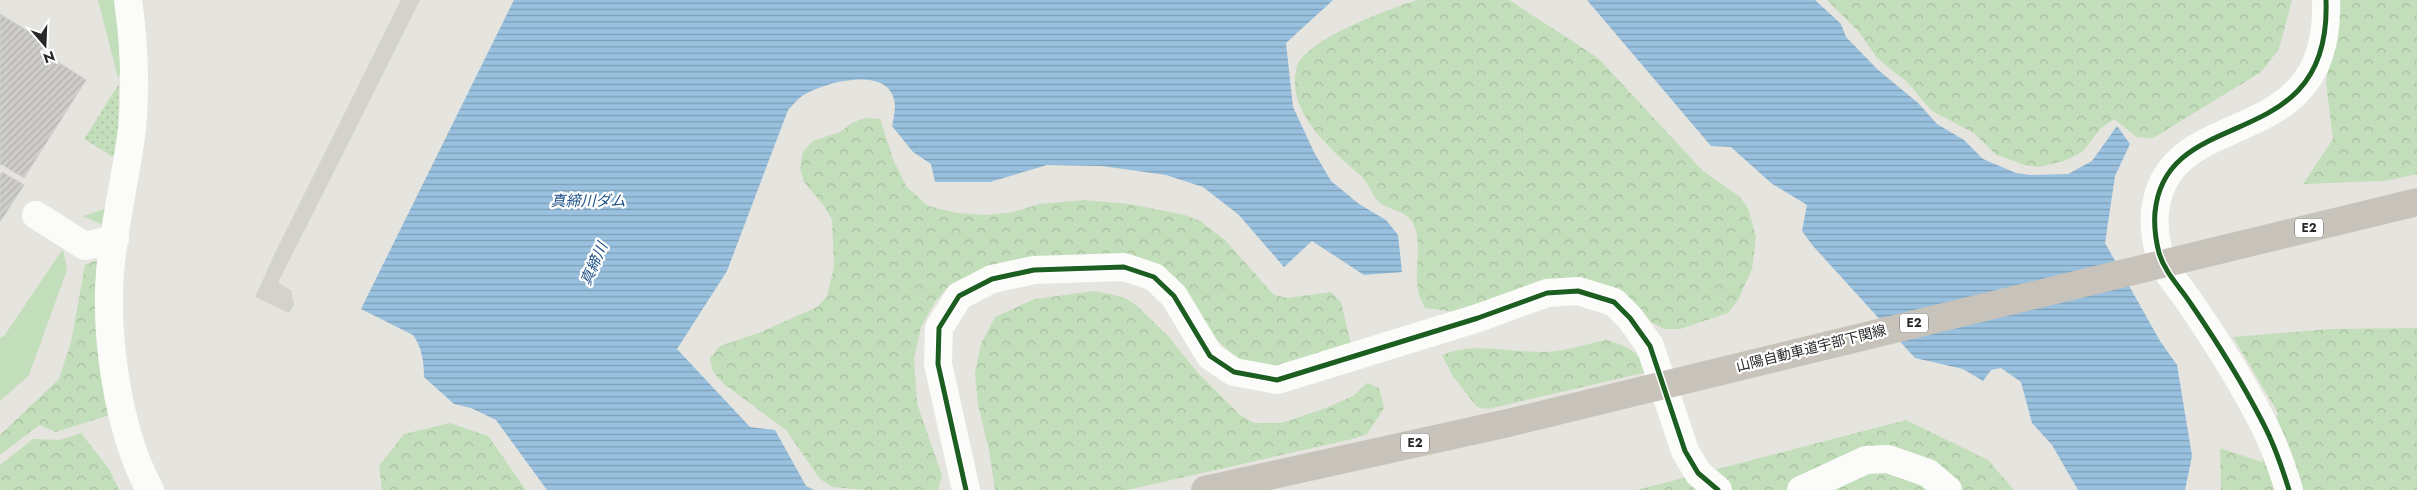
<svg xmlns="http://www.w3.org/2000/svg" width="2417" height="490" font-family="Jost,'Noto Sans JP',sans-serif">
<defs>
<pattern id="forest-crowns" width="20" height="18" patternUnits="userSpaceOnUse" patternTransform="scale(1.25)"><rect width="20" height="18" fill="#c3deba"/><path d="M2 6a3 3 0 1 1 6 0M12 15a3 3 0 1 1 6 0" fill="none" stroke="#a8bea0"/></pattern>
<pattern id="garden-dots" width="8" height="8" patternUnits="userSpaceOnUse" patternTransform="scale(1.25)"><rect width="8" height="8" fill="#c3deba"/><path d="M2 2h.1M6 6h.1" fill="none" stroke="#a8bea0" stroke-width="1.8" stroke-linecap="round"/></pattern>
<pattern id="water-rules" width="6" height="5" patternUnits="userSpaceOnUse" patternTransform="scale(1.25)"><rect width="6" height="5" fill="#99c1df"/><path d="M0 2.5h6" fill="none" stroke="#7d9db5"/></pattern>
<pattern id="building-hatch" width="6" height="6" patternUnits="userSpaceOnUse" patternTransform="scale(1.25)"><rect width="6" height="6" fill="#cecdc9"/><path d="M-1 1l2-2M0 6l6-6M5 7l2-2" fill="none" stroke="#b1b0ad"/></pattern>
</defs>
<rect width="100%" height="100%" fill="#e5e4de"/>
<g fill="#c3deba">
<path d="M98 0H120L126 59 118 78Z"/>
<path d="M113 206 103 225 83 216Z"/>
<path d="M63 249 67 270 29 375 0 401V338L4 336Z"/>
</g>
<g fill="url(#forest-crowns)">
<path d="M1417 0H1509L1598 58 1703 171 1740 197 1748 208 1756 237 1752 269 1738 300 1728 313 1680 329H1664L1651 322 1618 291 1590 280 1529 288 1455 312 1425 308C1423 304 1420 299 1419 294 1412 270 1425 241 1411 220 1405 211 1390 210 1381 204 1373 198 1370 186 1364 179 1361 175 1356 172 1353 169 1326 145 1285 108 1297 67 1305 39 1390 9 1417 0Z"/>
<path d="M1827 0H2292L2279 49 2261 72 2153 138 2137 137 2114 119 2101 128 2082 152 2064 161 2039 167 2024 165 1995 154 1974 133 1932 111 1907 82 1877 58 1859 32Z"/>
<path d="M2337 0H2417V174L2385 181 2303 184 2333 139 2326 83 2337 15Z"/>
<path d="M865 118 880 119 893 159 906 186 928 206 956 213 985 215 1013 212 1040 204 1084 200 1129 204 1185 215 1200 221 1225 240 1274 295 1288 298 1331 292 1341 302 1351 344 1282 368 1237 359 1216 339 1169 277 1050 257 1005 262 973 273 946 289 935 302 921 327 914 358 917 403 942 476 938 490H867L832 487 820 479 786 430 724 384 713 372 710 358 720 346 761 332 817 307 827 296 834 267 832 220 824 206 804 182 800 168 803 152 813 141 840 132 852 123Z"/>
<path d="M102 258 112 414 56 432 39 425 0 455V435L59 379 71 342 85 265Z"/>
<path d="M1094 291 1123 297 1136 305 1168 336 1198 373 1240 415 1254 423H1282L1326 408 1353 396 1367 383 1379 388 1384 408 1367 434 1352 439 1127 490H995L989 450 978 405 975 373 981 344 995 317 1035 299Z"/>
<path d="M2417 328V490H2221L2220 448 2262 462 2278 413 2233 337 2330 329Z"/>
<path d="M1606 340C1624 344 1643 354 1647 372L1488 409 1477 407 1452 375 1442 355C1474 341 1512 353 1546 352 1566 351 1587 344 1606 340Z"/>
<path d="M1906 420 1988 460 2014 490H1637Z"/>
<path d="M450 423 488 436 526 490H382L379 466 404 434Z"/>
<path d="M81 433 109 469 119 490H0V465L33 439 60 440Z"/>
</g>
<path fill="url(#garden-dots)" d="M119 84 118 160 84 139Z"/>
<path fill="#d3d2cc" d="M401 0H420L278 283 291 290 294 305 289 313 255 297 276 251Z"/>
<g fill="url(#water-rules)">
<path d="M514 0H1333L1286 43 1293 107 1314 152 1331 181 1359 204 1386 220 1398 235 1402 272 1364 275 1312 241 1284 267 1239 215 1203 187 1166 175 1102 166 1047 165 990 182H935L931 164 913 152 892 126C894 117 896 108 894 99 885 65 822 83 802 96 797 100 792 106 788 110L727 271 677 349 750 427 775 430 806 486 814 490H547L496 420 471 408 454 404 424 377C424 363 422 347 413 335L361 309Z"/>
<path d="M1587 0H1815L1841 24 1846 37 1877 69 1918 103 1937 124 1964 140 1983 159 2016 173 2030 175 2068 174 2092 161 2117 126 2130 144 2115 176 2105 243 2160 341 2177 365 2192 456 2185 490H2078L2052 445 2032 423 2021 382 2001 368 1991 370 1983 381 1963 369 1915 358 1813 246 1802 231 1807 205 1771 183 1731 147 1711 146Z"/>
</g>
<g fill="url(#building-hatch)" stroke="#d0cfca">
<path d="M0 14 46 42 41 51 86 80 24 178 1 164 0 166Z"/>
<path d="M2 172 24 185 0 222V176Z"/>
</g>
<g fill="none" stroke-linecap="round" stroke-linejoin="round">
<g stroke="#fbfbfa" stroke-width="28">
<path d="M128 0C134 42 136 87 132 129 126 177 114 224 110 272 105 339 118 431 150 490"/>
<path d="M36 215 85 246 115 239"/>
<path d="M966 490 938 364 939 328 959 296 992 279 1034 270 1124 267 1154 277 1174 296 1210 356 1234 372 1277 380 1478 318 1547 293 1578 291 1614 302 1630 318 1650 346 1685 451 1698 473 1718 490"/>
<path d="M1801 490 1866 460 1888 459 1928 473 1948 490"/>
<path d="M2289 490C2282 467 2274 444 2263 423 2242 382 2217 342 2191 304 2180 287 2165 273 2159 253 2156 241 2154 224 2155 212 2166 100 2332 159 2326 0"/>
</g>
<path stroke="#c8c3ba" stroke-width="28" d="M1205 490 1508 423 2417 202"/>
<defs>
<g id="cycleway">
<path d="M966 490 938 364 939 328 959 296 992 279 1034 270 1124 267 1154 277 1174 296 1210 356 1234 372 1277 380 1478 318 1547 293 1578 291 1614 302 1630 318 1650 346 1685 451 1698 473 1718 490"/>
<path d="M2289 490C2282 467 2274 444 2263 423 2242 382 2217 342 2191 304 2180 287 2165 273 2159 253 2156 241 2154 224 2155 212 2166 100 2332 159 2326 0"/>
</g>
</defs>
<use href="#cycleway" stroke="#fff" stroke-width="8"/>
<use href="#cycleway" stroke="#1b5e20" stroke-width="5"/>
</g>
<g text-anchor="middle" dominant-baseline="central" stroke-width="4.5" stroke-linejoin="round" paint-order="stroke">
<g fill="#fff" stroke="#686868" stroke-width="1">
<rect x="2295" y="218.5" width="28" height="19" rx="4"/>
<rect x="1900" y="313.5" width="28" height="19" rx="4"/>
<rect x="1401" y="433.5" width="28" height="19" rx="4"/>
</g>
<g font-size="12" font-weight="bold" fill="#282828">
<text x="2309" y="228">E2</text>
<text x="1914" y="323">E2</text>
<text x="1415" y="443">E2</text>
</g>
<g font-size="14" fill="#282828" stroke="#fff">
<text transform="translate(1811 348) rotate(-14)">山陽自動車道宇部下関線</text>
</g>
<g font-size="15" font-style="italic" fill="#1c4f87" stroke="#fff">
<text x="588" y="201">真締川ダム</text>
<text transform="translate(594 264) rotate(-66)">真締川</text>
</g>
</g>
<g transform="translate(45 45) rotate(161)" stroke="#ffffff" stroke-width="4" paint-order="stroke">
<path d="M0-4L9 19L0 12L-9 19Z" fill="#282828"/>
<text y="-8" font-size="14" font-weight="bold" text-anchor="middle" fill="#282828">N</text>
</g>
</svg>
